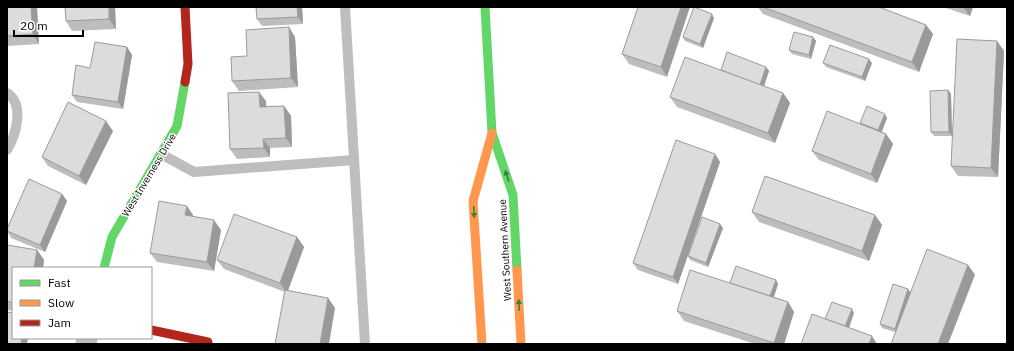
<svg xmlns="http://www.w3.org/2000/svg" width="1014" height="351" font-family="'IBM Plex Sans',sans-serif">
<rect width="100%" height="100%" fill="#fff"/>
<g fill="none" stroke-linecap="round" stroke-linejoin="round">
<g stroke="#bebebe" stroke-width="10">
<path d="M345 7 365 344"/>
<path d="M7 93C25 104 16 135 7 150"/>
<path d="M161 154 194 172 354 160"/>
</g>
<path stroke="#bebebe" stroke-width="21" d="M86 344 87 338"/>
<g stroke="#63d668" stroke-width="9">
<path d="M485 7 492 133 513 195 517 270"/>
<path d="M104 268 112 237 177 126 185 82"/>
</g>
<g stroke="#ff974d" stroke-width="9">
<path d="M517 270 521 344"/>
<path d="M482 344 473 201 492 133"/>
</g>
<g stroke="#b3261e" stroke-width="9">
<path d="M185 82 188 64 185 7"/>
<path d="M151 330 208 342"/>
</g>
</g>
<g fill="#bdbdbd">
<path d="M7 7H37L39 44 7 46Z"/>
<path d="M65 7H115L116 29 72 31 66 21Z"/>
<path d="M302 7 303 24 262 26 257 19Z"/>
<path d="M638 7 667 77 629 64 622 54Z"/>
<path d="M758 7H879L926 25 933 34 919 72 763 14Z"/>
<path d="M943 7H973L970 16Z"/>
<path d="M714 18 703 48 685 41 683 37Z"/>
<path d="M295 37 298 87 239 91 232 81 247 56Z"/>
<path d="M813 37 816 41 811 59 792 54 789 50Z"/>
<path d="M997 41 1004 51 998 177 958 176 951 166Z"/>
<path d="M127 47 132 55 123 109 77 102 72 95 90 68Z"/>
<path d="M823 63H872L865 81 826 67Z"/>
<path d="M766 67 769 71 764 86 783 93 790 103 775 143 677 107 670 97 721 70Z"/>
<path d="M948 90 951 94 952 136H934L931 132Z"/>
<path d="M266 101V107L284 106 291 116 292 147 270 148V157L237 159 230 149Z"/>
<path d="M887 118 881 132 886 134 893 144 877 183 819 160 812 151 860 124Z"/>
<path d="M113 131 86 185 48 166 42 157Z"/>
<path d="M715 154 720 162 678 284 638 270 633 263Z"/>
<path d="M62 194 67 201 45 252 11 238 7 231V229Z"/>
<path d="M752 212 875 215 882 225 869 261 759 222Z"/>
<path d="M193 215V216L221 230 214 271 157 262 150 253Z"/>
<path d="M723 228 708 267 690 260 688 256Z"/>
<path d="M297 237 304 247 288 291 328 298 335 308 285 292 224 269 217 260Z"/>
<path d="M7 245 37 250 44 260 43 268H13V311L7 310Z"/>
<path d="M968 265 975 275 895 332 882 328 880 324 910 292Z"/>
<path d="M776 280 778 284 774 297 788 302 794 312 784 344H755L684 321 677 311Z"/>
</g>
<g fill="#9a9a9a">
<path d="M31 7H37L39 44 33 34Z"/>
<path d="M109 7H115L116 29 109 19Z"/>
<path d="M297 7H302L303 24 298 17Z"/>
<path d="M681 7H690L667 77 661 67Z"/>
<path d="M963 7H973L970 16Z"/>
<path d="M712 14 714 18 703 48 700 44Z"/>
<path d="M926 25 933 34 919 72 912 62Z"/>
<path d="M289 27 295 37 298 87 291 78Z"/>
<path d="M813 37 816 41 811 59 809 55Z"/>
<path d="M997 41 1004 51 998 177 991 168Z"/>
<path d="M127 47 132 55 123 109 118 102Z"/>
<path d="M869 59 872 63 865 81 862 77Z"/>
<path d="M766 67 769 71 763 89 760 85Z"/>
<path d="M948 90 951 94 952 136 949 132Z"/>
<path d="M259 92 266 101 267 117 260 107Z"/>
<path d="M783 93 790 103 775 143 768 133Z"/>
<path d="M284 106 291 116 292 147 286 138Z"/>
<path d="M885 114 887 118 881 134 878 130Z"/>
<path d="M106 121 113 131 86 185 79 176Z"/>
<path d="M886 134 893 144 877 183 871 174Z"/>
<path d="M263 139 270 148V157L264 148Z"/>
<path d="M715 154 720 162 678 284 673 277Z"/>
<path d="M62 194 67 201 45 252 40 245Z"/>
<path d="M187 206 193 215 192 225 185 215Z"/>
<path d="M875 215 882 225 869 261 862 251Z"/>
<path d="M214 220 221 230 214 271 207 262Z"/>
<path d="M720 224 723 228 708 267 706 263Z"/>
<path d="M297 237 304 247 287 293 280 283Z"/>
<path d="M37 250 44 260 43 268H34Z"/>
<path d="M968 265 975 275 948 344H938Z"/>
<path d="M776 280 778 284 772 302 769 298Z"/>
<path d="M908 289 911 293 898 333 895 329Z"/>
<path d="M328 298 335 308 329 344H320Z"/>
<path d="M788 302 794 312 784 344H775L774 343Z"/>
<path d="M852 309 854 313 848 331 845 327Z"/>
<path d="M872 336 877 344H869Z"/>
<path d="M22 338H28L27 344H21Z"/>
</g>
<g fill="#dcdcdc" stroke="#9a9a9a">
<path d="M7 7H31L33 34 7 36Z"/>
<path d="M65 7H109V19L66 21Z"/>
<path d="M256 7H297L298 17 257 19Z"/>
<path d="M638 7H681L661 67 622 54Z"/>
<path d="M694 7 712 14 700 44 683 37Z"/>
<path d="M763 7H879L926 25 912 62Z"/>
<path d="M289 27 291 78 232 81 231 57 247 56 246 30Z"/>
<path d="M794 32 813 37 809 55 789 50Z"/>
<path d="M957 39 997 41 991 168 951 166Z"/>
<path d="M95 42 127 47 118 102 72 95 76 65 90 68Z"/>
<path d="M830 45 869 59 862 77 823 63Z"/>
<path d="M727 52 766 67 760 85 721 70Z"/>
<path d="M685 57 783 93 768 133 670 97Z"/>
<path d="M948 90 949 132H931L930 91Z"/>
<path d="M259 92 260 107 284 106 286 138 263 139 264 148 230 149 228 93Z"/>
<path d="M68 102 106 121 79 176 42 157Z"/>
<path d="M867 106 885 114 878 130 860 123Z"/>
<path d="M827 111 886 134 871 174 812 151Z"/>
<path d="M676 140 715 154 673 277 633 263Z"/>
<path d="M765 176 875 215 862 251 752 212Z"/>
<path d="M29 179 62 194 40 245 7 231V229Z"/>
<path d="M159 201 187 206 185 215 214 220 207 262 150 253Z"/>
<path d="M234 214 297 237 280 283 217 260Z"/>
<path d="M702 217 720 224 706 263 688 256Z"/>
<path d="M7 245 37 250 34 268H13V303L7 301Z"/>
<path d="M927 249 968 265 938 344H891Z"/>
<path d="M736 266 776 280 770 296 730 283Z"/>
<path d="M690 270 788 302 774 343 677 311Z"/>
<path d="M893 284 908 289 895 329 880 324Z"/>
<path d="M285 290 328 298 320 344H275Z"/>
<path d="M832 302 852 309 845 326 825 319Z"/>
<path d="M7 312 13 313V338H22L21 344H7Z"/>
<path d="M812 314 872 336 869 344H801Z"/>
</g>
<defs><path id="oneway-solid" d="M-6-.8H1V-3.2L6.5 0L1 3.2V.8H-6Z"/></defs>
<g fill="#3b803e">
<use href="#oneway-solid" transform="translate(507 176) rotate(-109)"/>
<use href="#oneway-solid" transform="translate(474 212) rotate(87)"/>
<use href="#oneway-solid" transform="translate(519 305) rotate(-93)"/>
</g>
<g text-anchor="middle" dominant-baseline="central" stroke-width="3" stroke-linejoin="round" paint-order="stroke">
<g font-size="10" fill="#000" stroke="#fff">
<text transform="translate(149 175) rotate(-59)">West Inverness Drive</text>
<text transform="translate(505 250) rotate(-93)">West Southern Avenue</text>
</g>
</g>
<rect width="1014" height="351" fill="none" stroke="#000000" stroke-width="16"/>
<rect x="12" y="267" width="140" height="72" fill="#ffffff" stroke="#999999"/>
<rect x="20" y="280" width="20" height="6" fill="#63d668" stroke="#999999"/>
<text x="48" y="287" font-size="12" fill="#000000">Fast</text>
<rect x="20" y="300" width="20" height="6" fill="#ff974d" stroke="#999999"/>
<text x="48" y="307" font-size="12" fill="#000000">Slow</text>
<rect x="20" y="320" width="20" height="6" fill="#b3261e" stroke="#999999"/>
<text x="48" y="327" font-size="12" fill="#000000">Jam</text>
<path d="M14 30v6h69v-6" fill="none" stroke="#000000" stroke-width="2"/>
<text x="20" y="30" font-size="12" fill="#000000" stroke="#ffffff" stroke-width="3" paint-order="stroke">20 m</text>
</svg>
